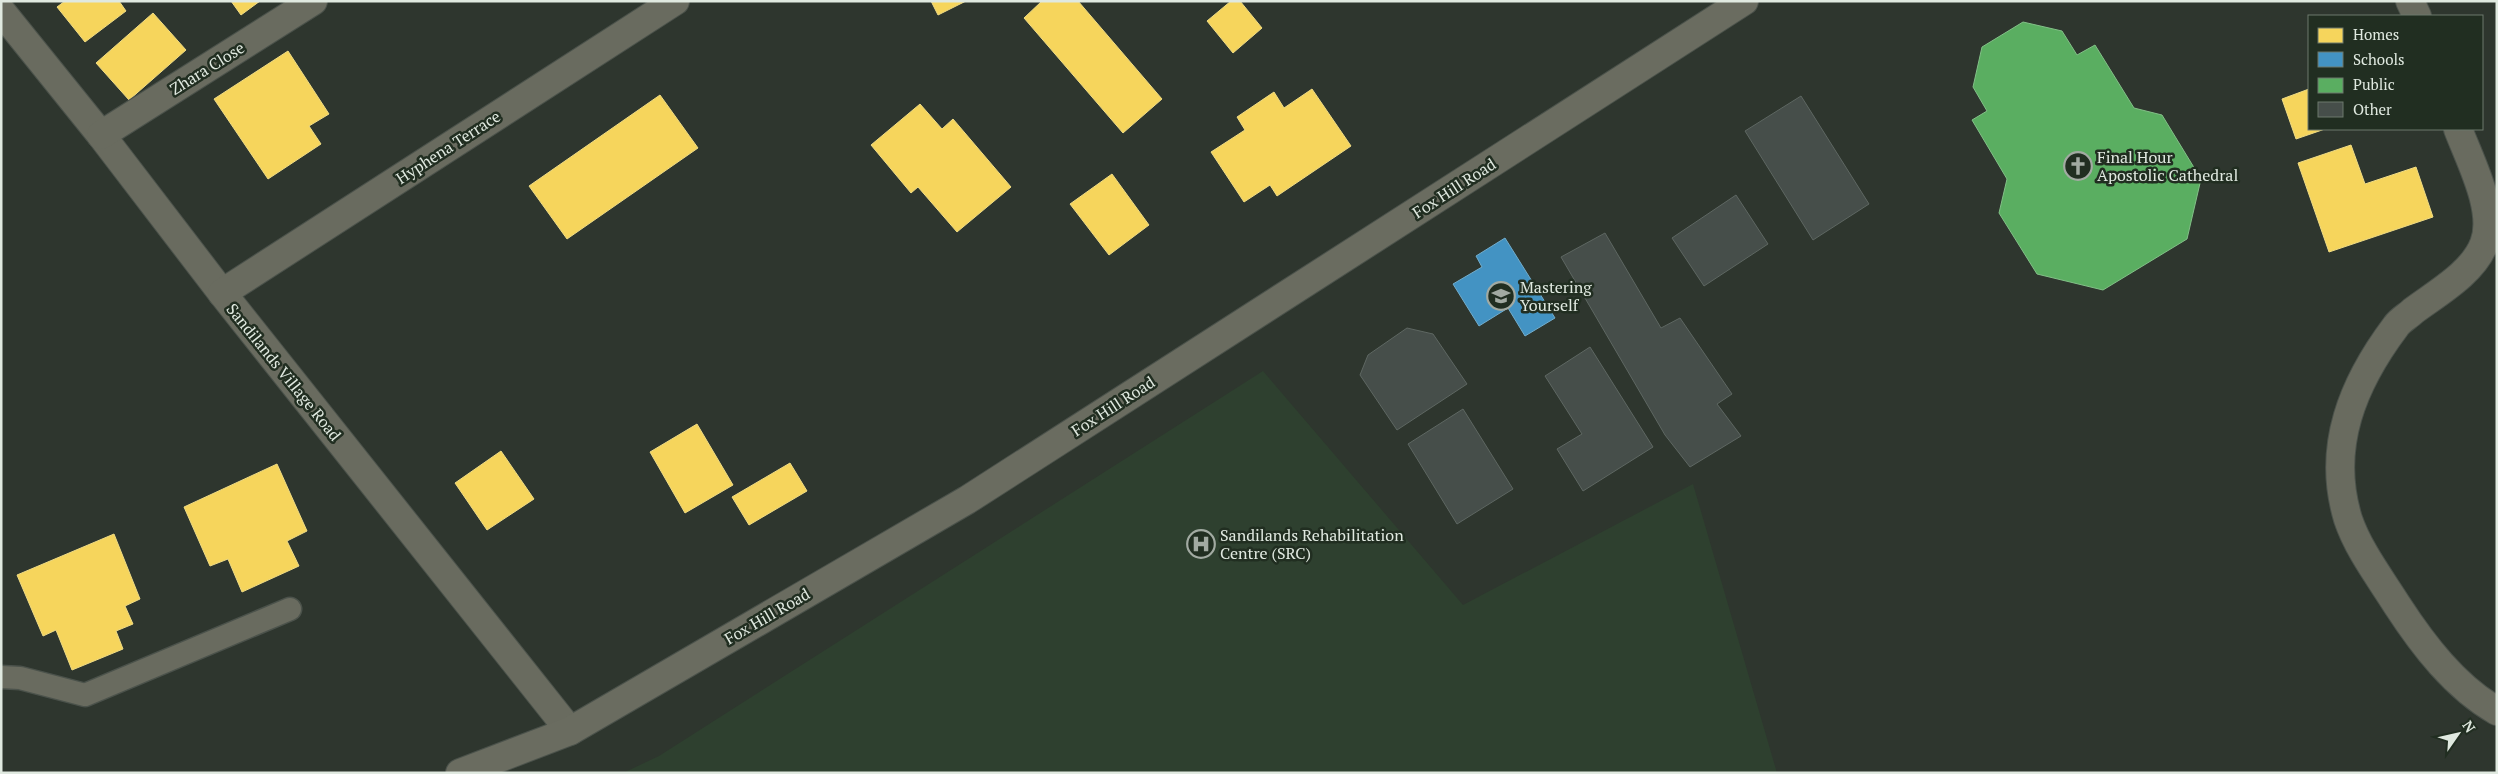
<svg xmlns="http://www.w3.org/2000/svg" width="2498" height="774" font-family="'PT Serif',serif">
<rect width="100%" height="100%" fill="#2e362e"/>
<path fill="#2e402f" d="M1263 371 1463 605 1693 484 1777 773H623L659 756Z"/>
<g fill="#f6d55c" stroke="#efdb84">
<path d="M65 1H119L126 11 85 42 57 7Z"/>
<path d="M231 1H260L241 15Z"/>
<path d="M931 1H966L938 15Z"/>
<path d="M1042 1H1078L1162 99 1123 133 1024 18Z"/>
<path d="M1231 1H1240L1262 28 1233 53 1207 21Z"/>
<path d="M153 13 186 50 129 100 96 63Z"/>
<path d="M288 51 329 114 309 126 321 144 268 179 214 99Z"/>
<path d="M1312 89 1351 146 1277 196 1270 185 1244 202 1211 152 1245 130 1237 117 1274 92 1284 108Z"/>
<path d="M2309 89V129H2325L2296 139 2282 99Z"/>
<path d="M660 95 698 148 567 239 529 186Z"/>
<path d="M920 104 942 129 953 119 1011 187 957 232 918 187 911 193 871 145Z"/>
<path d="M2351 145 2365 184 2416 167 2433 217 2329 252 2298 163Z"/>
<path d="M1112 174 1149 225 1109 255 1070 204Z"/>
<path d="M697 424 733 485 685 513 650 452Z"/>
<path d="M501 451 534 499 487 530 455 483Z"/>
<path d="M790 463 807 491 749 525 732 497Z"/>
<path d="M277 464 307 531 287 541 299 566 242 592 228 559 210 566 184 507Z"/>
<path d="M114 534 140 599 125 606 133 624 116 631 123 649 72 670 56 630 43 636 17 575Z"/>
</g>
<path fill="#4393c3" stroke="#72adcc" d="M1505 238 1555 318 1525 336 1508 308 1479 326 1453 284 1482 267 1476 256Z"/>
<path fill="#5aae61" stroke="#82c087" d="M2023 22 2062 31 2077 55 2095 45 2134 108 2162 115 2201 179 2187 239 2103 290 2037 274 1999 213 2007 179 1972 120 1987 111 1973 87 1982 47Z"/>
<g fill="#464e4a" stroke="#5e6762">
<path d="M1801 96 1869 204 1813 240 1745 131Z"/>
<path d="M1736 195 1768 244 1704 286 1672 238Z"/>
<path d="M1605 233 1661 328 1680 318 1732 394 1717 404 1741 436 1690 467 1665 435 1561 257Z"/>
<path d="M1407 328 1433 334 1467 384 1397 430 1360 375 1368 355Z"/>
<path d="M1590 347 1653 447 1583 491 1557 449 1582 434 1545 376Z"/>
<path d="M1463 409 1513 489 1457 524 1408 444Z"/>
</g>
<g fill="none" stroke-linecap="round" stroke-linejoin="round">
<defs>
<path id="service" d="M1 677 20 678 85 695 290 609"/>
<g id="minor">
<path d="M2410 1 2417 16"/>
<path d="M1 11 101 135 222 293 570 731"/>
<path d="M2458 129C2470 161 2497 211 2484 244 2473 273 2437 293 2413 311 2408 316 2400 320 2396 326 2353 383 2326 447 2348 519 2358 549 2380 578 2397 605 2423 645 2455 687 2497 711"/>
<path d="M101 135 313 1"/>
<path d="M222 293 675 1"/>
</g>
<path id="secondary" d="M460 773 570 731 967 500 1744 1"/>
</defs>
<use href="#service" stroke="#4b524b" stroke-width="25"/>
<use href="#minor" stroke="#4b524b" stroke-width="30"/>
<use href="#secondary" stroke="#4b524b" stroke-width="30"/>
<use href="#service" stroke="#696b5f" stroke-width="22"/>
<use href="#minor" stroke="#696b5f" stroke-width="28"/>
<use href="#secondary" stroke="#6a6c60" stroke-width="28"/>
</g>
<defs>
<symbol id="church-ring" viewBox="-11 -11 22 22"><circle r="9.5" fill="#212e21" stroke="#a2aaa2" stroke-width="1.5"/><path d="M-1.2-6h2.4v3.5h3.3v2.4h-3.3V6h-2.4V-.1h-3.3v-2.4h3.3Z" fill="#a2aaa2"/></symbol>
<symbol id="school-ring" viewBox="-11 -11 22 22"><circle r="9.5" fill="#212e21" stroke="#a2aaa2" stroke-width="1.5"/><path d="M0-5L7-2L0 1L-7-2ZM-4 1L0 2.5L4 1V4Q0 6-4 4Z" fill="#a2aaa2"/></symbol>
<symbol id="hospital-ring" viewBox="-11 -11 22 22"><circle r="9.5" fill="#212e21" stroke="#a2aaa2" stroke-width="1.5"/><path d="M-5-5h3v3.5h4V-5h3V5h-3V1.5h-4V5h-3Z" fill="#a2aaa2"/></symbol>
</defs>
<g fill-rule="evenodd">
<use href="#church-ring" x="2062" y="150" width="32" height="32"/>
<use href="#school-ring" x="1485" y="280" width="32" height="32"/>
<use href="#hospital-ring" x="1185" y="528" width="32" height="32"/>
</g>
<g text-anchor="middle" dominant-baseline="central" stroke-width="5" stroke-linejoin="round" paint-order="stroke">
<g font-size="16" fill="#e0e9e0" stroke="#212e21">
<text transform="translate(207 68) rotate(-32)">Zhara Close</text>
<text transform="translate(448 147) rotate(-33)">Hyphena Terrace</text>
<text transform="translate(1454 188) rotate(-33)">Fox Hill Road</text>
<text transform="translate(284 372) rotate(51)">Sandilands Village Road</text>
<text transform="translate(1113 406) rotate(-33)">Fox Hill Road</text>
<text transform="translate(767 616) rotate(-30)">Fox Hill Road</text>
</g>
<g font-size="16" fill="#e0e9e0" stroke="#212e21" text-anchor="start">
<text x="2097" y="157">Final Hour<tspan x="2097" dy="18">Apostolic Cathedral</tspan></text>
<text x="1520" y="287">Mastering<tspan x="1520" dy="18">Yourself</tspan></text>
<text x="1220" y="535">Sandilands Rehabilitation<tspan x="1220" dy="18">Centre (SRC)</tspan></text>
</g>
</g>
<rect width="2498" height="774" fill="none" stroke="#e0e9e0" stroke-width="5"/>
<rect x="2308" y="15" width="175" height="115" fill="#212e21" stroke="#6d796d"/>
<rect x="2318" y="28" width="25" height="15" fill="#f6d55c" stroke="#6d796d"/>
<text x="2353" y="40" font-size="15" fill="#e0e9e0">Homes</text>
<rect x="2318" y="52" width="25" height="15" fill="#4393c3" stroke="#6d796d"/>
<text x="2353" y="65" font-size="15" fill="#e0e9e0">Schools</text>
<rect x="2318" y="78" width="25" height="15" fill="#5aae61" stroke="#6d796d"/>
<text x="2353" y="90" font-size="15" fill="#e0e9e0">Public</text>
<rect x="2318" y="102" width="25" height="15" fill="#464e4a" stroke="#6d796d"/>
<text x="2353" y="115" font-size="15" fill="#e0e9e0">Other</text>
<g transform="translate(2458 734) rotate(56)" stroke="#212e21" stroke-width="4" paint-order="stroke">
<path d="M0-4L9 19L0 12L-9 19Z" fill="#e0e9e0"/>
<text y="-8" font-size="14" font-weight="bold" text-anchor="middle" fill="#e0e9e0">N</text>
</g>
</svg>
